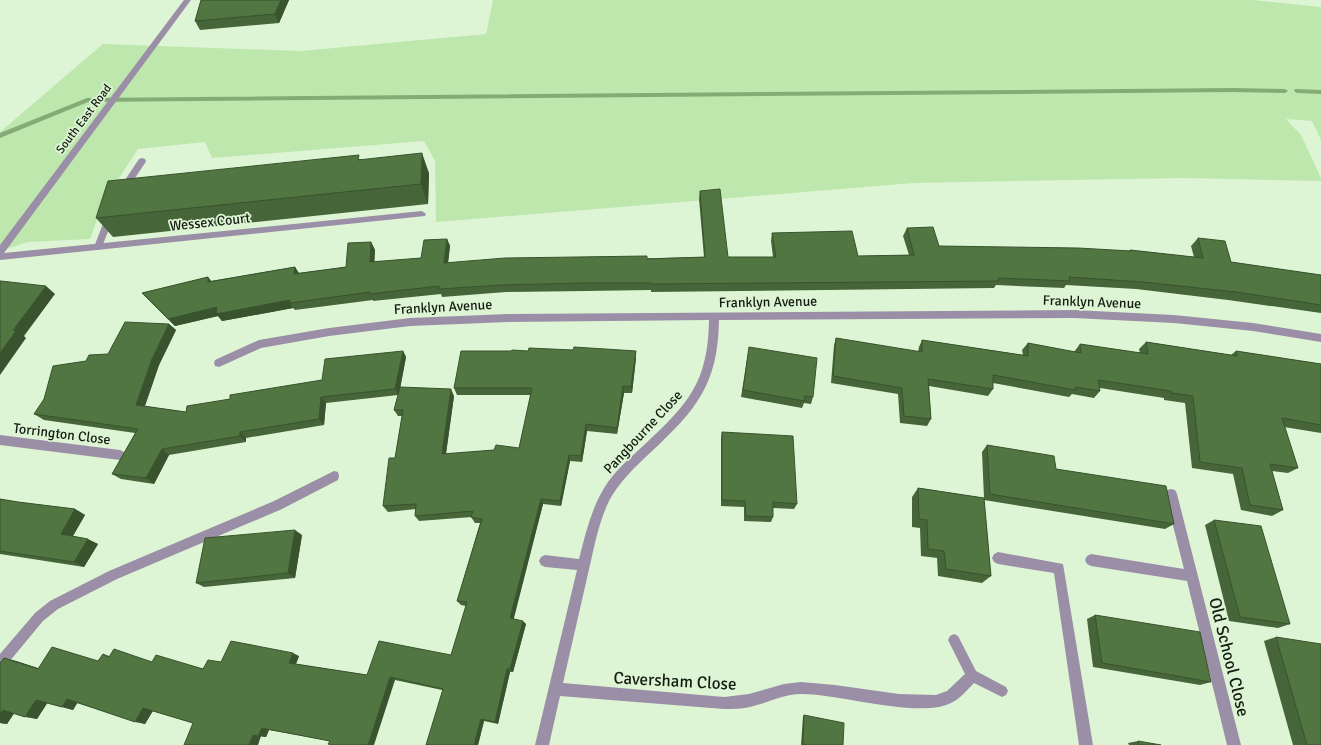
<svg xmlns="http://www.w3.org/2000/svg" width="1321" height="745" font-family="Signika,sans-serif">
<rect width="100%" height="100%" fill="#def5d5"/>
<path fill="#bee7ae" d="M493 0H1253L1321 7V140L1312 121 1286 119 1301 135 1321 178V181L1184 178 914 183 436 222 435 161 424 141 212 158 205 142 138 149 104 201 90 239 28 242 0 251V132L103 44 301 51 486 34Z"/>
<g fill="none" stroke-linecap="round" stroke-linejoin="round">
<g fill="#84ab75" fill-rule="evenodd">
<path d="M1233 88 1285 89 1288 91 1285 93 1233 92 88 102 0 138V133L87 98Z"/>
<path d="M1295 89 1321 90V94L1297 93 1294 91Z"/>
</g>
<g fill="#9b8ea7" fill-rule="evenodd">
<path d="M142 158 145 159 146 161 145 163 125 193H119L118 191 119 189 139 159Z"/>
<path d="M110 213 114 216 102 247 98 250 95 249 94 247 106 216Z"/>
<path d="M334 471 338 472 339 476 338 480 282 509 117 579 58 609 43 621 4 668 0 670V654L35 613 50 601 109 571 274 501Z"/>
<path d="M998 552 1063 564 1093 745H1079L1054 573 998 564 994 562 992 558 994 554Z"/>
</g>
<g fill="#9b8ea7" fill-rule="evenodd">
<path d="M184 0H191L4 253 422 211 426 214 425 216 0 260V245Z"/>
<path d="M1074 310 1174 315 1253 323 1321 334V342L1253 331 1174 323 1074 318 719 320C718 385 696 410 650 453 635 467 619 482 609 501 599 522 595 543 590 565 581 604 572 644 563 683L724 697 749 694 784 684 801 682 835 685 899 694 936 695 947 691 965 674 948 640 950 636 954 634 958 636 976 671 1006 687 1008 691 1006 695 1002 697 974 683C967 690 960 699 951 703 918 719 841 694 801 694 785 694 772 701 757 705 746 709 735 709 724 709L560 696 549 745H535L577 570 545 567 541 565 539 561 541 557 545 555 579 559C586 532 592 505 608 482 618 468 631 457 644 445 688 404 708 383 709 320L508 322 410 326 329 336 261 348 219 367 215 366 214 363 215 360 259 340 329 328 410 318 508 314Z"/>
<path d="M0 435 120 450 124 452 125 455 124 458 120 460 0 445Z"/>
<path d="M1171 489 1175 490 1177 494 1241 745H1227L1187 581 1091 566 1087 564 1085 560 1087 556 1091 554 1184 569 1165 494 1167 490Z"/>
</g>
</g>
<g fill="#466539">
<path d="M201 0H289L279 23 200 30 195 21Z"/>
<path d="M360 159 429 173 428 204 113 237 96 218Z"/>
<path d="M700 191 728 257H773L771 241 772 233 858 256 909 255 903 236 907 228 939 246 1129 251 1130 250 1194 257 1191 246 1198 238 1231 262 1321 275V313L1228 300 1136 289 1066 285 1064 288 996 285 994 288 651 292V290L586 291 506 292 442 297 441 294 373 301V300L295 310 293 308 222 321 218 316 175 326 142 293 208 277 211 281 295 267 299 273 346 267 371 242 375 250 374 262 421 258 447 239 450 246 448 263 704 257 699 199Z"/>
<path d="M169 324 176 330 159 365 145 406 186 412 230 399 322 380 403 351 406 357 400 387 454 396 446 454 519 448 531 395H457L454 388 528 351 636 358 632 393H624L617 434 587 431 582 462 570 461 561 506 543 504 513 619 526 624 513 672H510L498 724 484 721 478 745 442 690 395 680 330 741 269 730 266 737 193 723 153 711 145 724 77 703 73 710 47 703 37 719 14 713 7 724 0 723V663L4 658 16 661 38 668 98 661 103 654 109 656 152 662 203 669 221 662 299 656 296 664 367 675 451 655 466 606 461 605 457 601 480 523H475L471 517H472L419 521 415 516 416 509 388 512 383 506 395 458 402 416H398L394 410 398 395 326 403 324 425 246 438V442L169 455 154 484 121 479 112 474 135 433 44 420 34 414 86 361 108 354Z"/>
<path d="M836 338 918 352 919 347 922 340 1023 355 1022 350 1028 343 1074 352 1080 344 1140 353 1139 349 1146 342 1231 355 1236 351 1321 364V433L1284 427 1298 468 1288 473 1272 471 1283 510 1272 516 1241 510 1233 474 1192 468 1185 403 1164 400V398L1100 388V391L1094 398 1072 394 1069 397 993 383V389L988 396 929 386 931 419 927 426 900 423 898 394 831 383 834 345Z"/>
<path d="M749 347 813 397 811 404 804 403 802 408 741 397Z"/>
<path d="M722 432 797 504 794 509 773 508V517L771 522 744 521V507L721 506V439Z"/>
<path d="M987 445 1056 469 1174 524 1165 529 984 500 991 576 982 583 938 576 937 558 921 556 920 528 912 527V497L918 488 984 498 982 452Z"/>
<path d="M0 499 18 502 75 509 85 515 73 536 98 544 84 567 0 554Z"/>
<path d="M1214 520 1290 624 1278 628 1229 621 1205 525Z"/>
<path d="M302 535 295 578 204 587 196 583Z"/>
<path d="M1095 615 1211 682 1200 685 1093 667 1087 619Z"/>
<path d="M1276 637 1321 745H1293L1264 641Z"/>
<path d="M804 715 843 745H801L803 716Z"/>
<path d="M1138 741 1161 745H1129L1128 743Z"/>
</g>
<g fill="#39532e">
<path d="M281 0H289L279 23 275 14Z"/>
<path d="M422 153 429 173 428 204 421 184Z"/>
<path d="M447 239 450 246 447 271 444 263Z"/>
<path d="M371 242 375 250 374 270 370 262Z"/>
<path d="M295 267 299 274H294Z"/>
<path d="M208 277 214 285 208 282Z"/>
<path d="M46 286 55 294 24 336 26 338 0 375V353L13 330Z"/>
<path d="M290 300V303L293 308 222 321 218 316 175 326 168 319 217 307Z"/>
<path d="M169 324 176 330 159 365 143 411 136 405 152 359Z"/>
<path d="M403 351 406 357 399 395 395 389Z"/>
<path d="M636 351V358L632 393 631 387Z"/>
<path d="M623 386 624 393 617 434V428Z"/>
<path d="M451 389 454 396 445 460 442 454Z"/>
<path d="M321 397 326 403 324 425 319 419Z"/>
<path d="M586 424 587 431 582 462 581 456Z"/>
<path d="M240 432 246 438V442L240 436Z"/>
<path d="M162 449 169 455 154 484 146 478Z"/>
<path d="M569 455 570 461 561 506 560 501Z"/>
<path d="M541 499 543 504 513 622 510 618Z"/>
<path d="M75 509 85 515 71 539 61 534Z"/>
<path d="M295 530 302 535 295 578 288 573Z"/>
<path d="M88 539 98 544 84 567 74 562Z"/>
<path d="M523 621 526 624 513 672 510 669Z"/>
<path d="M293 653 299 656 295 666 289 663Z"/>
<path d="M4 658 16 661 49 672 38 669Z"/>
<path d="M507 669 510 672 498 724 495 722Z"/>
<path d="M390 677 395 680 374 745H368Z"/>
<path d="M67 699 78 702 73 710 62 707Z"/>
<path d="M36 700 48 702 37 719 25 717Z"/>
<path d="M143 708 153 710 145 724 135 722Z"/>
<path d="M3 710 15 712 7 724 0 723V714Z"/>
<path d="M481 719 484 721 478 745H474Z"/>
<path d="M262 728 269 730 266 737 258 736Z"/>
<path d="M253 735 261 736 258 745H249Z"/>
</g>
<g fill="#517642" stroke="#39532e">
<path d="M201 0H281L275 14 195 21Z"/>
<path d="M422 153 421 184 96 218 108 181 359 155 358 160Z"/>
<path d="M720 189 728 257H776L772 233 852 231 858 256 914 255 907 228 933 227 939 246 1078 248 1131 251 1130 250 1203 258 1198 238 1225 241 1231 262 1321 275V305L1236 292 1143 282 1069 277 1070 281 998 278 999 281 651 284V283H585L503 285 439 289V286L369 294 370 292 290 303V300L216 314 217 307 168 319 142 293 208 277V282L295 267 294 274 346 267 348 243 371 242 370 262 421 258 424 240 447 239 444 263 505 258 647 256V259L705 257 700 191Z"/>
<path d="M0 281H1L46 286 13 330 16 331 0 353Z"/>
<path d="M125 322 169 324 152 359 136 405 186 412 187 406 230 399V395L322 380 325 359 403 351 395 389 321 397 319 419 240 432V436L162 449 146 478 112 474 138 429 34 414 44 399 53 366 86 361 89 355 108 354Z"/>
<path d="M836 338 922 352V340L1028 356V343L1081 353 1080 344 1148 354 1146 342 1237 356 1236 351 1321 364V425L1282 418 1298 468 1270 464 1283 510 1250 505 1242 468 1200 462 1193 396 1172 393 1171 391 1098 380 1100 391 1075 387V390L993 375V389L928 379 931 419 904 416 902 388 833 376Z"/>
<path d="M574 347 636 351 631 387 623 386 617 428 586 424 581 456 569 455 560 501 541 499 510 618 523 621 510 669H507L495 722 481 719 474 745H426L443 689 390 677 368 745H332L328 744 330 741 262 728 258 736 253 735 249 745H184L193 723 143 708 135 722 67 699 62 707 36 700 25 717 3 710 0 714V663L4 658 38 669 52 647 98 661 103 654 109 657 114 649 152 662 156 655 203 669 208 660 221 662 231 641 293 653 289 663 367 675 379 641 451 655 467 602 457 601 482 519 471 517 473 511 415 516 416 504 383 506 389 458H395L403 410H394L400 387 451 389 442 454 494 450 496 445 519 448 532 388H454L461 351H511L512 350 528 351 529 348 573 350Z"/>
<path d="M749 347 817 358 813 397 805 396 804 401 743 390Z"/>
<path d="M722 432 793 436 797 504 773 502V517L746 516 745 501 722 500Z"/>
<path d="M987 445 1054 456 1056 469 1166 486 1174 524 990 494Z"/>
<path d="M918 488 984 498 991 576 946 569 944 551 928 549 927 520 919 519Z"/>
<path d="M0 499 18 502 75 509 61 534 88 539 74 562 0 551Z"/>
<path d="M1214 520 1261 526 1290 624 1240 617Z"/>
<path d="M295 530 288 573 196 583 205 538Z"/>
<path d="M1095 615 1200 632 1211 682 1102 663Z"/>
<path d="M1276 637 1321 644V745H1307Z"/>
<path d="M804 715 844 723 843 745H807L803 744Z"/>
<path d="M1138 741 1161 745H1139Z"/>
</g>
<g text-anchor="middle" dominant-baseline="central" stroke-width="3.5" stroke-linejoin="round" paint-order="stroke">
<g font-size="12" fill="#151d12" stroke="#def5d5">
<text transform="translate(84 119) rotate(-53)">South East Road</text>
</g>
<g font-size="14" fill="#151d12" stroke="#def5d5">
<text transform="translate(210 222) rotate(-6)">Wessex Court</text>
<text transform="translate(768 302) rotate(-1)">Franklyn Avenue</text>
<text transform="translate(1092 302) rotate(2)">Franklyn Avenue</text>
<text transform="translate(443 307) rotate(-3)">Franklyn Avenue</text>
<text transform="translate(643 432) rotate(-47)">Pangbourne Close</text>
<text transform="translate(62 434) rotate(7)">Torrington Close</text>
</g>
<g font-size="17" fill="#151d12" stroke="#def5d5">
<text transform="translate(1229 657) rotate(76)">Old School Close</text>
<text transform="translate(675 681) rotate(3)">Caversham Close</text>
</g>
</g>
</svg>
